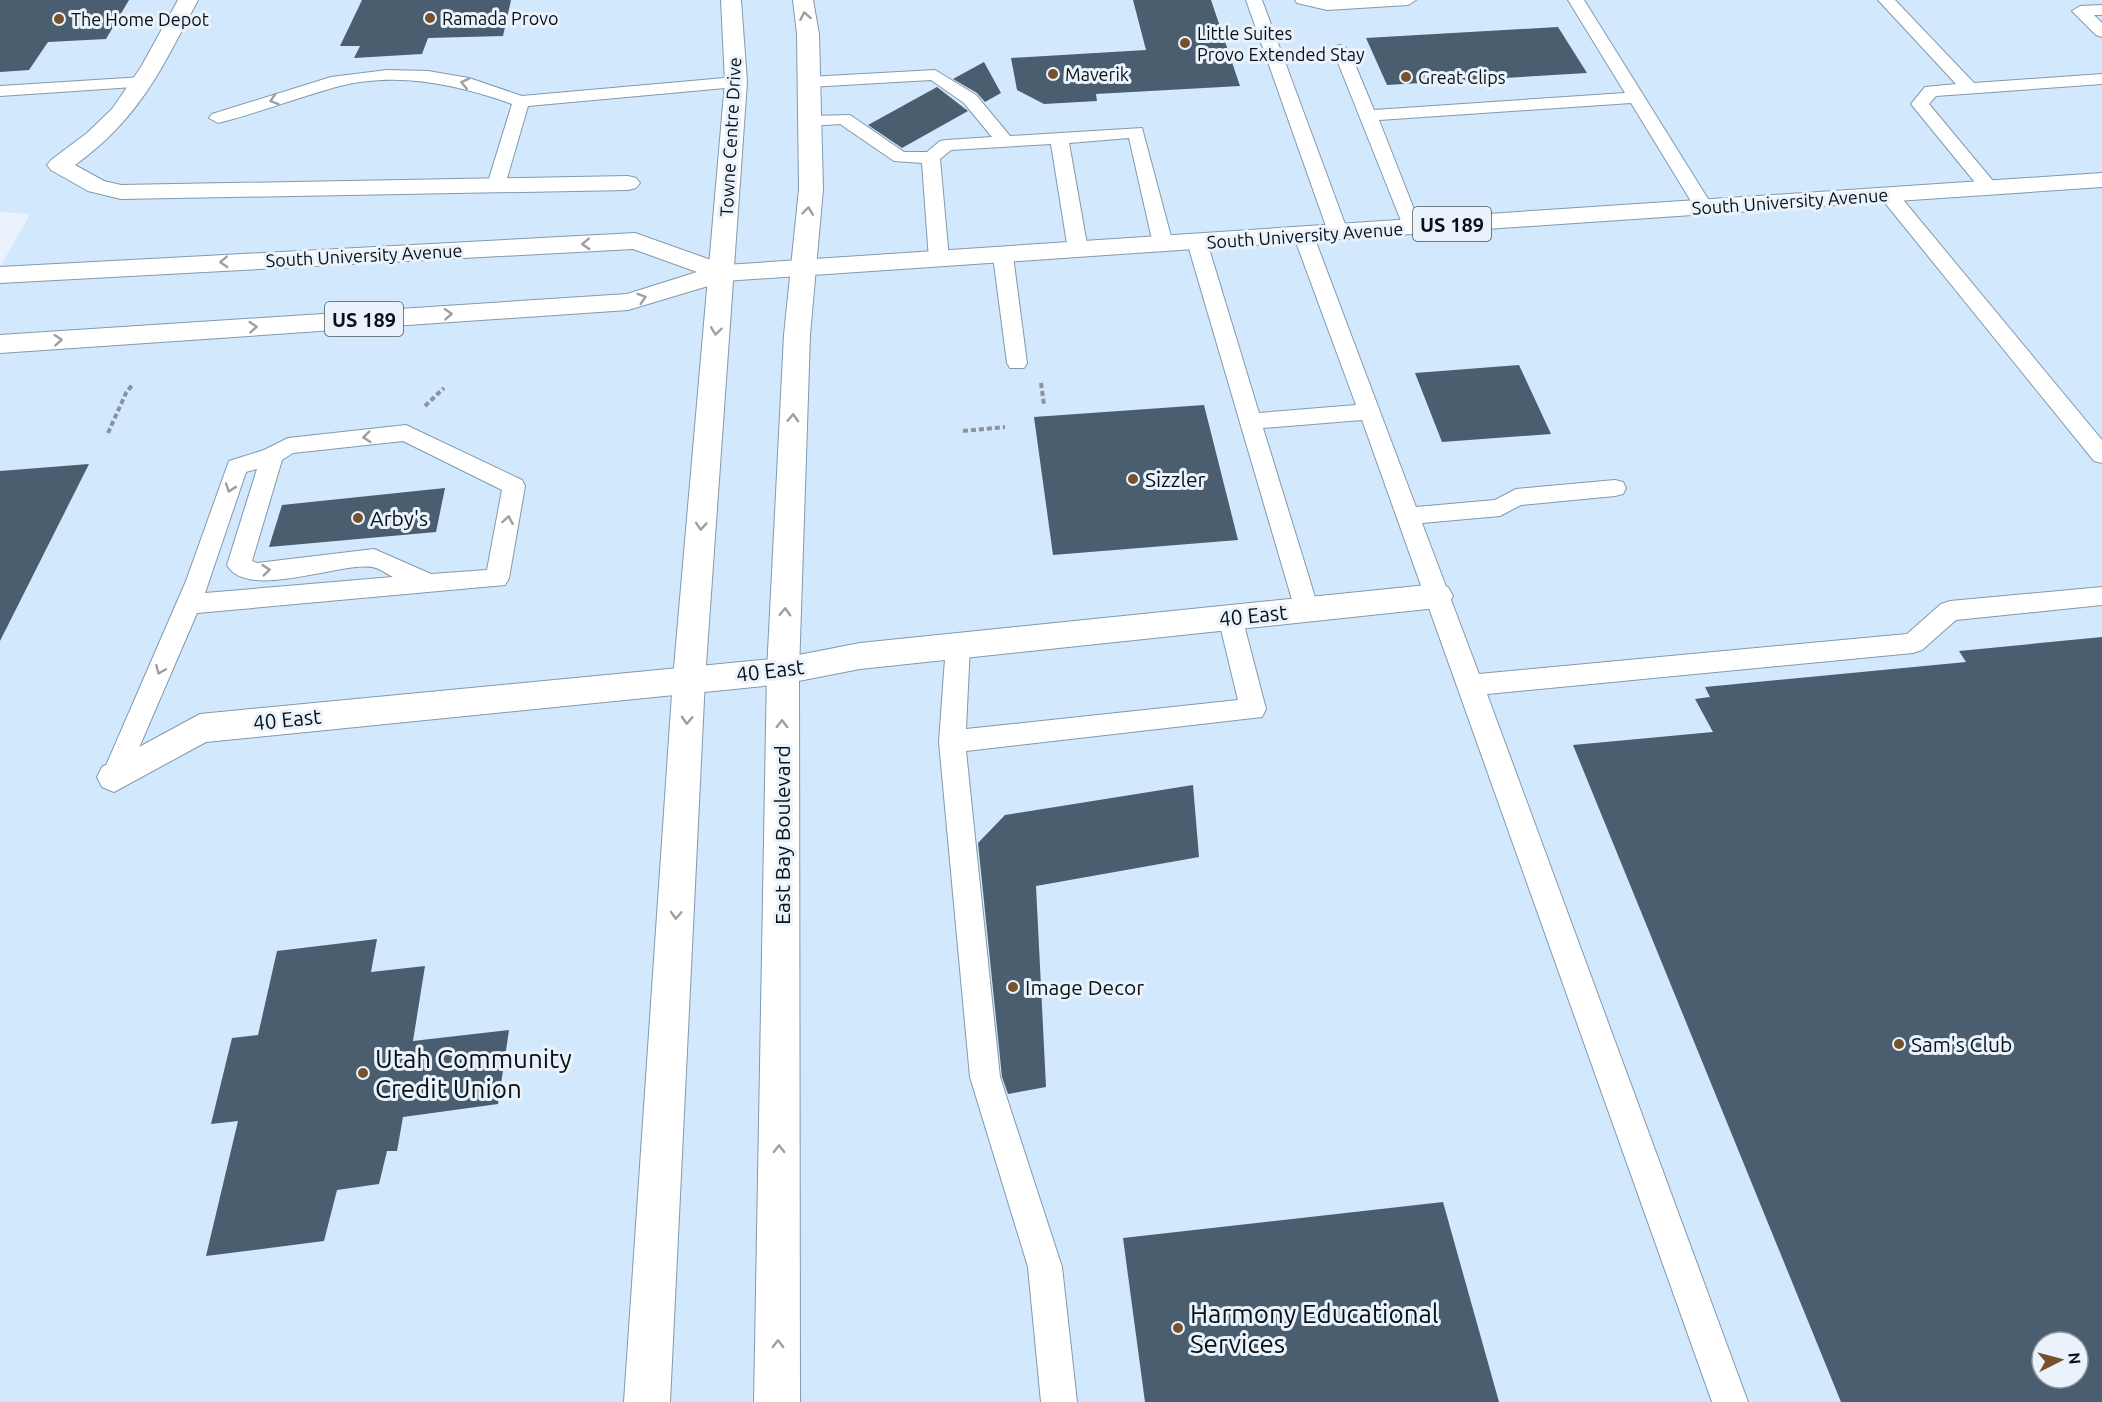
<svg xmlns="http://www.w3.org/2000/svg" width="2102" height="1402" font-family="Ubuntu,sans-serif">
<rect width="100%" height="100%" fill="#eaf3fb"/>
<path fill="#d1e8fd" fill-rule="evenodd" d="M0 0H2102V1402H0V267L30 214 0 212ZM2042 1342H2078V1378H2042Z"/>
<g fill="#4a5e6f" fill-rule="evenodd">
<path d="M0 0H129L106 39 48 42 29 70 0 72Z"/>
<path d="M362 0H511L503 36 428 38 422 54 354 58 360 46H340Z"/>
<path d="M1133 0H1211L1240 86 1096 94 1097 101 1044 104 1017 90 1011 58 1146 50Z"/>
<path d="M1558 27 1587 73 1387 85 1366 38Z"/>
<path d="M984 62 1001 93 985 102 977 93 953 79Z"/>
<path d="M937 87 968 111 902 148 868 125Z"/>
<path d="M1519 365 1551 434 1442 442 1415 373Z"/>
<path d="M1204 405 1238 540 1053 555 1034 417Z"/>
<path d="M89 464 0 641V471Z"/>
<path d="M445 488 436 532 269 547 282 505Z"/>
<path d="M2102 637V1402H1841L1573 745 1713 732 1695 699 1710 697 1705 687 1966 662 1959 651ZM2042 1342H2078V1378H2042Z"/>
<path d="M1193 785 1199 857 1036 886 1046 1087 1008 1094 1002 1077 978 843 1005 815Z"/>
<path d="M377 939 371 972 425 966 413 1041 509 1030 498 1104 403 1117 397 1151H387L379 1184 337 1190 324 1241 206 1256 238 1121 211 1124 232 1038 258 1035 277 951Z"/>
<path d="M1443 1202 1499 1402H1145L1123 1238Z"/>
</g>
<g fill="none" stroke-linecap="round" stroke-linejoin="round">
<defs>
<g id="lane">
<path d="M1246 0H1262L1348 232 1345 236H1331L1328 232Z"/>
<path d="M1295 0H1416L1408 5 1327 10 1297 3Z"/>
<path d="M1568 0H1584L1713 207 1711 211H1697L1631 103 1379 120 1421 227 1419 231H1405L1333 50 1335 46 1341 45 1349 50 1374 110 1625 93Z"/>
<path d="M1878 0H1895L1974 83 2102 74V84L1936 96 1929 104 1998 187 1996 191H1982L1911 104 1925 87 1956 84Z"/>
<path d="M2102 5V15H2094L2102 23V37L2096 35 2072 11 2080 6Z"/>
<path d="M387 70 428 71 469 78 522 96 736 77 744 82 736 87 528 106 505 185 496 191 487 185 512 104C456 84 396 71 336 87 297 98 258 113 218 123L209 118 212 114 331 77Z"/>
<path d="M935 70 976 95 1010 136 1142 128 1173 244 1170 248H1156L1153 244 1129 138 1069 143 1088 250 1085 254H1071L1068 250 1051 144 951 150 940 159 949 259 946 263H932L929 259 922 163 894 161 840 124 810 126 801 121 810 116 850 115 904 152H927L940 141 946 140 992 137 964 103 931 80 809 87 801 82 809 77Z"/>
<path d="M143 77 151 82 149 86 0 96V86Z"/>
<path d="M1888 188 1895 190 2102 440V463L2094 461 1881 198 1879 194Z"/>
<path d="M1303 228 1313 234 1416 507 1495 500 1516 489 1615 480 1623 482 1626 488 1623 494 1615 496 1521 505 1500 516 1422 523 1479 674 1907 634 1941 604 1950 601 2102 587V605L1956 620 1922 650 1913 653 1487 694 1748 1402H1712L1362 420 1263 428 1319 610 1316 617 1307 620 1298 617 1295 610 1187 242 1190 238H1204L1207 242 1259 413 1356 405 1293 234Z"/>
<path d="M1003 250 1010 252 1013 256 1027 363 1024 368H1010L1007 363 993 256 996 252Z"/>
<path d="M406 425 522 480 525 486 509 578 505 585 197 613 123 785 114 788 105 785 101 777 186 581 229 461 264 450 288 438ZM403 441 502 490 487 570 431 574 374 549 257 563 252 561 282 460 293 453ZM257 469 227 565C247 601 339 562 372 567 379 568 387 574 393 577L205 593 246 472Z"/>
<path d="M1230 607 1239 610 1242 617 1266 709 1262 717 966 751 1000 1077 1062 1267 1077 1402H1041L1028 1267 970 1077 939 742 946 645 949 638 958 635 967 638 970 645 966 729 1238 700 1218 617 1221 610Z"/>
</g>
<g id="street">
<path d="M178 0H198C162 68 140 118 75 165L104 181 121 185 628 176 636 178 640 183 636 188 628 190 121 199 88 191 51 170 47 165 51 160 87 133 112 109 141 67Z"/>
<path d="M1437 584 1448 587 1453 596 1448 605 1437 608 860 669 783 684 206 742 114 792 102 787 97 777 102 767 200 714 783 658 860 643Z"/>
</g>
<g id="secondary">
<path d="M721 0H741L747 82 705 679 670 1402H624L673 679 725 82Z"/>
<path d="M793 0H813L819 34 823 189 810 335 799 671 800 1402H754L767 671 784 335 799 189 797 34Z"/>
</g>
<path id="highway" d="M2102 173V187L725 281 628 310 0 353V335L627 294 697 272 633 249 0 283V267L635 233 725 265Z"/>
</defs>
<use href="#lane" stroke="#8499ab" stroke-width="2"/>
<use href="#street" stroke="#8499ab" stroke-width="2"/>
<use href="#secondary" stroke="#8499ab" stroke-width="2"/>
<use href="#highway" stroke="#8499ab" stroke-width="2"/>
<g stroke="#8b939b" stroke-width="4" stroke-dasharray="5 3" stroke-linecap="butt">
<path d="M1041 383 1044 405"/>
<path d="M425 406 444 388"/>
<path d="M963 431 1005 427"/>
<path d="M108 433 126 393 133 384"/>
</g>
<use href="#lane" fill="#fff" fill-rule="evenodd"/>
<use href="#street" fill="#fff" fill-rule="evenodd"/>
<use href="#secondary" fill="#fff" fill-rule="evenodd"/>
<use href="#highway" fill="#fff" fill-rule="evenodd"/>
</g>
<defs><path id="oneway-chevron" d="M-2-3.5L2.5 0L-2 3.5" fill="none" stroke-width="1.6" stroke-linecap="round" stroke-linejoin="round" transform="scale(1.5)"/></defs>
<g stroke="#9d9fa2">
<use href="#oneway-chevron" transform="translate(805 16) rotate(-100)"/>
<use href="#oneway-chevron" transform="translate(465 83) rotate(-167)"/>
<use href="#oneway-chevron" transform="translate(274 100) rotate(162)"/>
<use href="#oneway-chevron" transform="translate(808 211) rotate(-83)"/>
<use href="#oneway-chevron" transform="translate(586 244) rotate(177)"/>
<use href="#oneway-chevron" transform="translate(224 262) rotate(177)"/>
<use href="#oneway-chevron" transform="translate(642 298) rotate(-17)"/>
<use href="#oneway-chevron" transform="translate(448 314) rotate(-4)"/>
<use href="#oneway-chevron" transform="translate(253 327) rotate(-4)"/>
<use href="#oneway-chevron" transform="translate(716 331) rotate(97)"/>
<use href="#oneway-chevron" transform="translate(58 340) rotate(-4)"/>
<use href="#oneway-chevron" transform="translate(793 418) rotate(-88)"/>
<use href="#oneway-chevron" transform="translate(367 437) rotate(174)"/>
<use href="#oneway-chevron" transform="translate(230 488) rotate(109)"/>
<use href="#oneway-chevron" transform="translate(508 520) rotate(-80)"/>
<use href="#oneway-chevron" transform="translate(701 526) rotate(94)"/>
<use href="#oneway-chevron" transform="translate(266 570) rotate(-6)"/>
<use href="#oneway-chevron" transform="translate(785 612) rotate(-88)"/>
<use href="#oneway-chevron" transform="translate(160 670) rotate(113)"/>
<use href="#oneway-chevron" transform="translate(687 720) rotate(93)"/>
<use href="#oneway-chevron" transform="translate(782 724) rotate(-90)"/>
<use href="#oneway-chevron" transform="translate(676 915) rotate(93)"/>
<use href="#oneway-chevron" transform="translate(779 1149) rotate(-90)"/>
<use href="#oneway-chevron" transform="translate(778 1344) rotate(-90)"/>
</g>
<g fill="#76512c" stroke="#eaf3fb" stroke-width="2">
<circle cx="430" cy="18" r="6"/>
<circle cx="59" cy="19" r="6"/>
<circle cx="1185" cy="43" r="6"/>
<circle cx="1053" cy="74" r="6"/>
<circle cx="1406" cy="77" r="6"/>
<circle cx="1133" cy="479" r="6"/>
<circle cx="358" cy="518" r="6"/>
<circle cx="1013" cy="987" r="6"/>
<circle cx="1899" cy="1044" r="6"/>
<circle cx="363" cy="1073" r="6"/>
<circle cx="1178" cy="1328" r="6"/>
</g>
<g text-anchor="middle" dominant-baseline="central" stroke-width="6" stroke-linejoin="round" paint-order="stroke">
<g font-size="18" fill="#091017" stroke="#eaf3fb" text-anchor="start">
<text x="442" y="18">Ramada Provo</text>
<text x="71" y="19">The Home Depot</text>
<text x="1197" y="33">Little Suites<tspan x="1197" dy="21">Provo Extended Stay</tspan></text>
<text x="1065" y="74">Maverik</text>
<text x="1418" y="77">Great Clips</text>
</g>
<g font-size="18" fill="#091017" stroke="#eaf3fb">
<text transform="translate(730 137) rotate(-87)">Towne Centre Drive</text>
<text transform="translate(1790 201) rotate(-4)">South University Avenue</text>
<text transform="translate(1305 235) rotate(-4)">South University Avenue</text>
<text transform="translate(364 255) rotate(-3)">South University Avenue</text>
</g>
<g fill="#eaf3fb" stroke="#4c545b" stroke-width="1.5">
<rect x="1413" y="207" width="78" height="34" rx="4.5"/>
<rect x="325" y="302" width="78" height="34" rx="4.5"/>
</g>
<g font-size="20" font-weight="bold" fill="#091017">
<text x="1452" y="224">US 189</text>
<text x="364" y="319">US 189</text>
</g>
<g font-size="21" fill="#091017" stroke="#eaf3fb" text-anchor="start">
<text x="1145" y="479">Sizzler</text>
<text x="370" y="518">Arby's</text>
<text x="1025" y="987">Image Decor</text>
<text x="1911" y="1044">Sam's Club</text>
</g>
<g font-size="21" fill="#091017" stroke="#eaf3fb">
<text transform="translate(1253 615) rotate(-6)">40 East</text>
<text transform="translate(770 670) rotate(-7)">40 East</text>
<text transform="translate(287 719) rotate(-6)">40 East</text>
<text transform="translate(782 835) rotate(-90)">East Bay Boulevard</text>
</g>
<g font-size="26" fill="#091017" stroke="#eaf3fb" text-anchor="start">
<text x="375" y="1058">Utah Community<tspan x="375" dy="30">Credit Union</tspan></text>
<text x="1190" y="1313">Harmony Educational<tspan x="1190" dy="30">Services</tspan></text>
</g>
</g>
<g transform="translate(2060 1360) rotate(84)"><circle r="28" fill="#eaf3fb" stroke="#9098a0" stroke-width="1.5"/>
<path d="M0-4.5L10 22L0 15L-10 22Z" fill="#76512c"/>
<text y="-9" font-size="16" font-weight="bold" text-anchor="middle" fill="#091017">N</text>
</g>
</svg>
